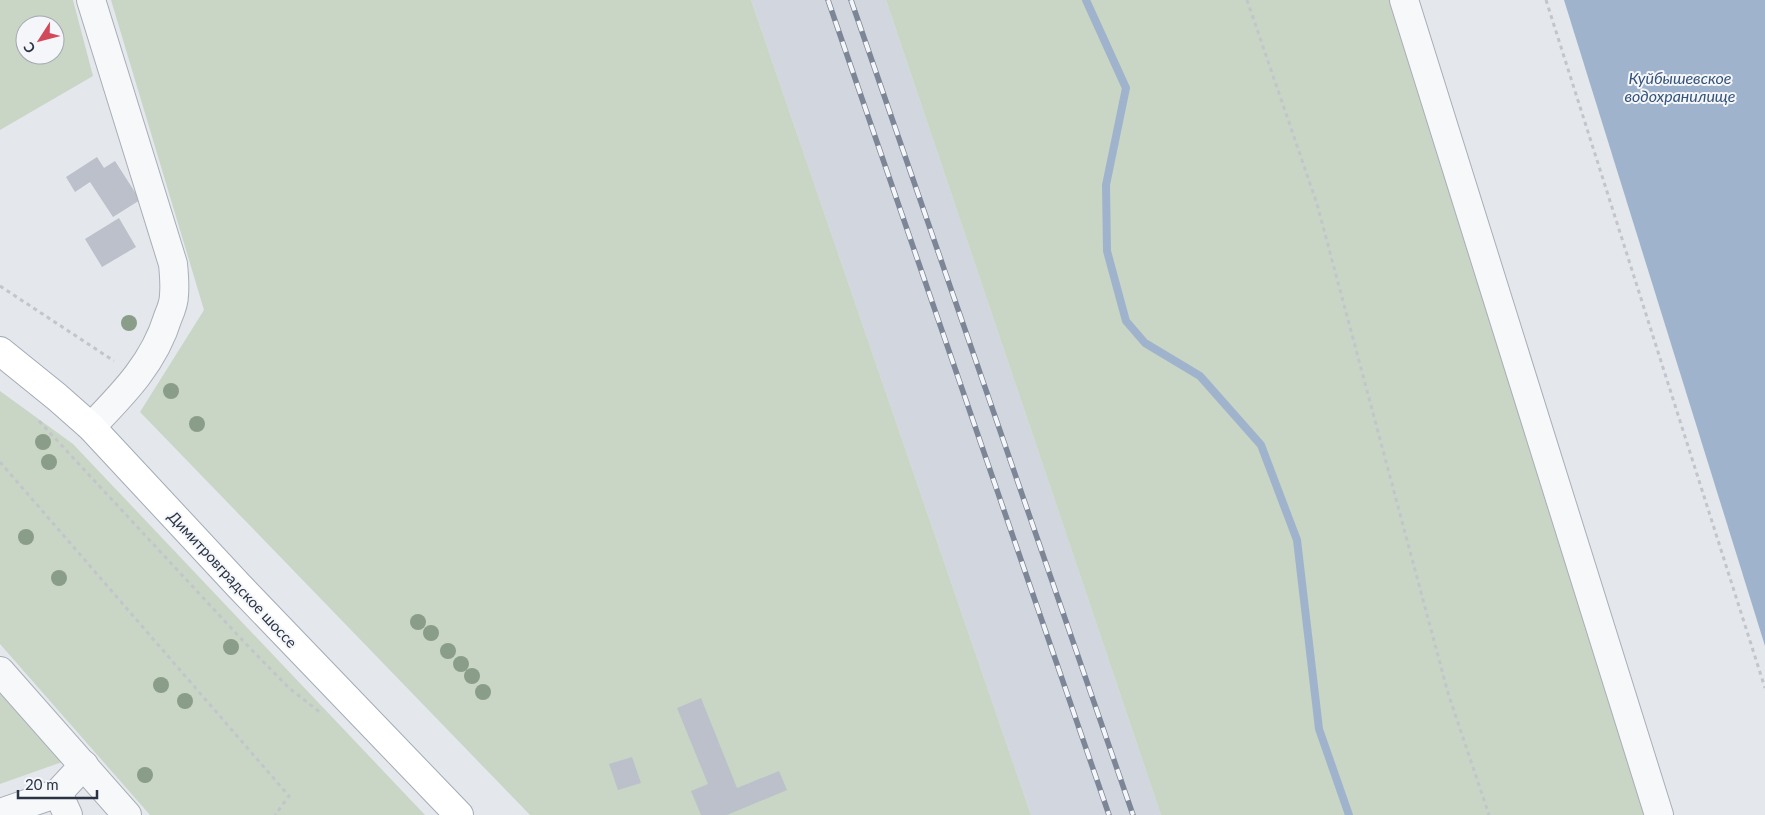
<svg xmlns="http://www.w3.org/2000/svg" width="1765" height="815" font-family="Lato,sans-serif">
<rect width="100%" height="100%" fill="#e4e7ec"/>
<path fill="#d2d6de" d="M751 0H886L1161 815H1031Z"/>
<g fill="#c9d6c5" fill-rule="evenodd">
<path d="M0 0H73L93 76 0 130ZM25 25H55V55H25Z"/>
<path d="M111 0H751L1031 815H530L140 412 204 310Z"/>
<path d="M886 0H1389L1653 815H1161Z"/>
<path d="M0 391 73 444 425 815H150L0 644Z"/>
<path d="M0 690 62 762 0 784Z"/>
</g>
<path fill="#9fb4cc" d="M1564 0H1765V646Z"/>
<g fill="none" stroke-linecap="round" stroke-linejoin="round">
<path stroke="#9fb4cc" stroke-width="8" d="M1086 0 1126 88 1106 185 1107 251 1126 321 1145 343 1200 376 1261 445 1297 540 1319 729 1349 815"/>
</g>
<g fill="#bbc0ca">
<path d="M97 157 104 168 115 161 140 200 113 217 90 182 75 192 66 177Z"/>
<path d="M119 218 136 247 102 267 85 239Z"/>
<path d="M701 698 737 788 779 771 787 790 727 815H701L691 791 708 784 677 708Z"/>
<path d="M632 757 641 783 618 790 609 764Z"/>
</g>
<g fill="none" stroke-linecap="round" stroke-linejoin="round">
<defs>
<g id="minor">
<path d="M1404 0 1659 815"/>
<path d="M91 427C123 394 154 363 168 317 171 310 174 302 174 295 175 284 174 274 173 264L91 0"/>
<path d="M0 671 127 815"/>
<path d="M58 793 68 815"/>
<path d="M0 813 58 793 84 765"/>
</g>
<path id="major" d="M0 351 57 397 91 427 239 586 459 815"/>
</defs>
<use href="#minor" stroke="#a9aeb7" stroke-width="30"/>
<use href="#major" stroke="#a3abb8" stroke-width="30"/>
<g stroke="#c2c5cb" stroke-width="3" stroke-dasharray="4 4" stroke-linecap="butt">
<path d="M1247 0 1317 204 1448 693 1489 815"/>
<path d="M1546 0 1765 688"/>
<path d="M0 286 114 361"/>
<path d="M39 421 246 644 289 688 321 713"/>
<path d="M0 462 289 796 275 815"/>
</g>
<use href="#minor" stroke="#f7f8fa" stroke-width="28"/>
<use href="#major" stroke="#fff" stroke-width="28"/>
<defs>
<g id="rail">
<path d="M828 0 1109 815"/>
<path d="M851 0 1133 815"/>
</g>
</defs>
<use href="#rail" stroke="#7d8696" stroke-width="5.5"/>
<use href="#rail" stroke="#f4f6f9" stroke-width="4" stroke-dasharray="11" stroke-linecap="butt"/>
</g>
<g fill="#899d89">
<circle cx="129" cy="323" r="8"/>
<circle cx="171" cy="391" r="8"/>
<circle cx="197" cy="424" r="8"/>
<circle cx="43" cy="442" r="8"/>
<circle cx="49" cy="462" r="8"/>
<circle cx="26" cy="537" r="8"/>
<circle cx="59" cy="578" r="8"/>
<circle cx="418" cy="622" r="8"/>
<circle cx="431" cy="633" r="8"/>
<circle cx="231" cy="647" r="8"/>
<circle cx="448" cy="651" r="8"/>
<circle cx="461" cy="664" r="8"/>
<circle cx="472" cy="676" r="8"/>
<circle cx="161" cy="685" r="8"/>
<circle cx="483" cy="692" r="8"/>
<circle cx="185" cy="701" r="8"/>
<circle cx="145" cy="775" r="8"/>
</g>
<g text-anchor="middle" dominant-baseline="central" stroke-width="4" stroke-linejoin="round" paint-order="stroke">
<g font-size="15" fill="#2b3445" stroke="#f4f6f9">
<text transform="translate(233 579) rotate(47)">Димитровградское шоссе</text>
</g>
<g font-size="16" font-style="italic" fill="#34527a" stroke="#f4f6f9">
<text x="1680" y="77">Куйбышевское<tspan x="1680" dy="18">водохранилище</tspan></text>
</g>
</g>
<g transform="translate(40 40) rotate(234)"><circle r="24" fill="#f4f6f9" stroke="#a4a8b1"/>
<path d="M0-4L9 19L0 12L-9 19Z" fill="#d1495b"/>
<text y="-8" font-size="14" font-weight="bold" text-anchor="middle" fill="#2b3445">С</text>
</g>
<path d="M18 790v8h79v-8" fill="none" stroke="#2b3445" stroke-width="2.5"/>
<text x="25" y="790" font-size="15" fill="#2b3445" stroke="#f4f6f9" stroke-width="4" paint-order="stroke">20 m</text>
</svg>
